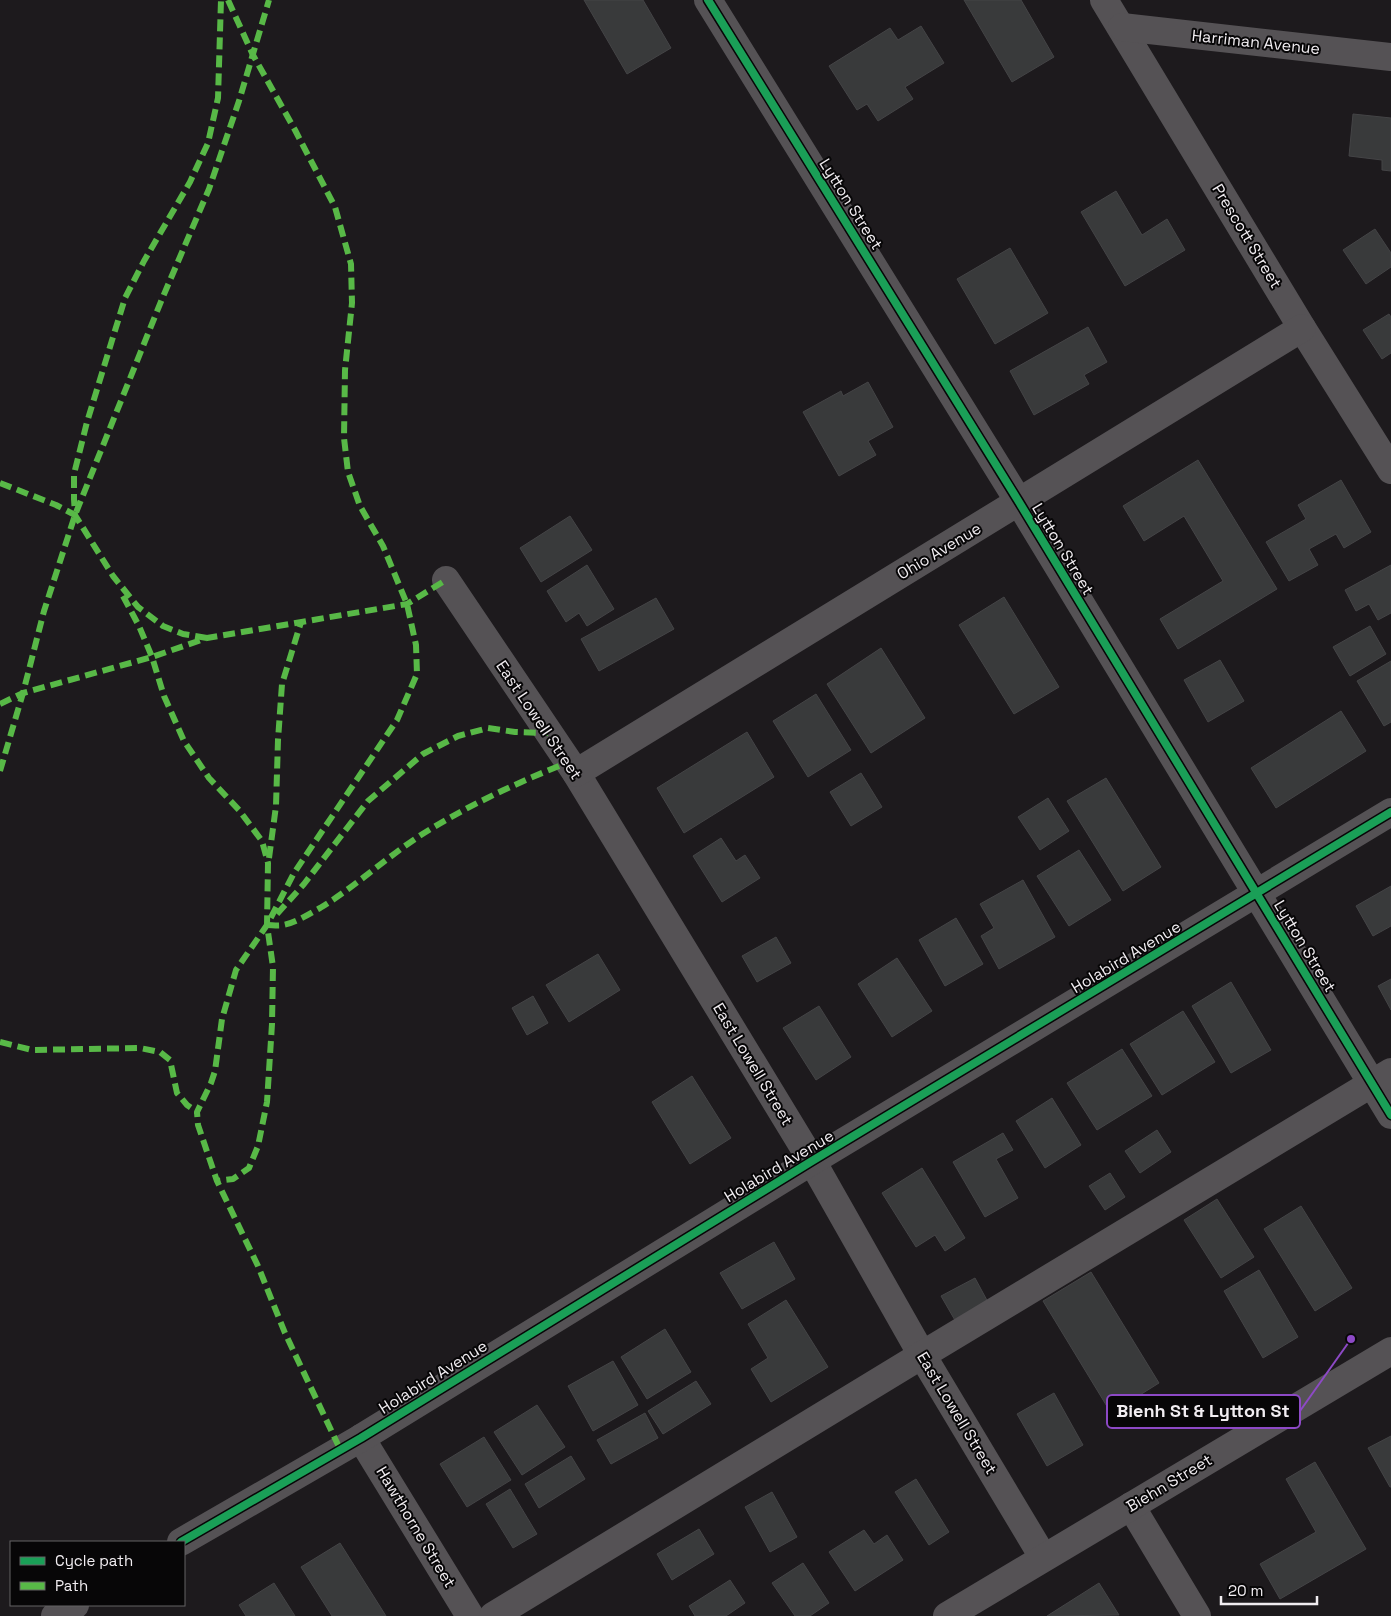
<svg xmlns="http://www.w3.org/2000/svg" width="1391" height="1616" font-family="'Space Grotesk',sans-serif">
<rect width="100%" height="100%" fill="#1d1a1d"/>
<g fill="#393a3b" stroke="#444446">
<path d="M584 0H643L671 48 627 74Z"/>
<path d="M964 0H1021L1054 57 1012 82Z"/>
<path d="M921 26 944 63 905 87 913 99 878 121 867 104 857 110 829 66 890 28 898 40Z"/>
<path d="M1353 114 1391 118V171L1382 170V160L1349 156Z"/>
<path d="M1116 191 1142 235 1167 219 1185 250 1125 286 1081 212Z"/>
<path d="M1375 229 1391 253V267L1366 284 1343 250Z"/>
<path d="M1010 248 1048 313 995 344 957 279Z"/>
<path d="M1389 314 1391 317V353L1382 359 1363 330Z"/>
<path d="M1088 327 1107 362 1084 375 1089 384 1034 415 1010 371Z"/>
<path d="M868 382 893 427 868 441 876 455 839 476 803 412 841 391 843 396Z"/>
<path d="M1198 460 1277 589 1178 649 1160 619 1223 581 1184 516 1144 541 1123 506Z"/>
<path d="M1341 480 1371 532 1344 548 1336 534 1309 549 1318 565 1289 581 1266 542 1306 519 1298 505Z"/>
<path d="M570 516 592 550 541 582 520 548Z"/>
<path d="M587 565 614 609 587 626 579 613 566 622 547 591Z"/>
<path d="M1391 565V613L1378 620 1369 604 1356 611 1345 590Z"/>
<path d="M1004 597 1059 687 1014 714 959 625Z"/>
<path d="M656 598 674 629 599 671 581 639Z"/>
<path d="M1370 626 1386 654 1350 676 1333 647Z"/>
<path d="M881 648 925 718 871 753 827 684Z"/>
<path d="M1220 660 1244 701 1208 722 1184 680Z"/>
<path d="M1391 661V722L1384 726 1357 681Z"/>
<path d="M816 694 851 750 808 777 773 721Z"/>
<path d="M1341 711 1366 751 1276 808 1251 768Z"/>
<path d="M747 732 774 777 684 833 657 788Z"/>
<path d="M861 773 882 807 851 826 830 792Z"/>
<path d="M1106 778 1161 867 1123 891 1067 801Z"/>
<path d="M1048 798 1069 831 1040 850 1018 817Z"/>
<path d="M721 838 736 861 745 855 760 878 722 902 693 856Z"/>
<path d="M1079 850 1111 900 1069 926 1037 876Z"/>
<path d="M1023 880 1055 937 999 969 981 936 994 928 980 904Z"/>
<path d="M1391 886V926L1373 936 1356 906Z"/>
<path d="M956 918 983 964 945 986 919 940Z"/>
<path d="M776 937 791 963 757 982 742 956Z"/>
<path d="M598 954 620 990 569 1022 546 985Z"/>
<path d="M897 958 932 1011 892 1037 858 984Z"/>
<path d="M1391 979V1010L1378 986Z"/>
<path d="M1231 982 1271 1050 1231 1073 1192 1006Z"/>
<path d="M533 996 548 1023 527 1035 512 1008Z"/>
<path d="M819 1006 851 1057 816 1080 783 1028Z"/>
<path d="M1183 1011 1215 1062 1162 1095 1130 1044Z"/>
<path d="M1122 1049 1152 1096 1097 1130 1067 1083Z"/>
<path d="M692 1076 731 1138 690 1164 652 1102Z"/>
<path d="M1052 1098 1081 1145 1045 1168 1016 1121Z"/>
<path d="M1157 1130 1171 1152 1140 1173 1125 1151Z"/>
<path d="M1003 1133 1013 1150 996 1159 1018 1198 985 1217 953 1162Z"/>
<path d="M922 1168 965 1238 945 1251 935 1235 916 1247 882 1193Z"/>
<path d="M1110 1173 1125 1197 1105 1210 1089 1186Z"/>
<path d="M1217 1199 1254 1257 1221 1278 1184 1220Z"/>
<path d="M1301 1206 1352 1288 1315 1311 1264 1229Z"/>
<path d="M774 1242 795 1279 742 1309 720 1273Z"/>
<path d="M1259 1270 1298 1337 1263 1358 1224 1291Z"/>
<path d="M1091 1272 1159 1383 1111 1413 1043 1301Z"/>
<path d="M975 1278 989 1304 956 1322 941 1296Z"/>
<path d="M786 1300 828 1367 771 1402 751 1369 768 1358 748 1324Z"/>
<path d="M665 1329 691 1372 647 1399 621 1357Z"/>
<path d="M613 1361 638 1405 593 1431 568 1386Z"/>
<path d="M696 1381 711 1404 663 1434 648 1411Z"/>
<path d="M1054 1393 1083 1445 1047 1466 1017 1414Z"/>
<path d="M537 1405 565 1447 522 1475 494 1432Z"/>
<path d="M645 1413 658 1438 611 1464 597 1440Z"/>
<path d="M1391 1436V1487H1390L1368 1448Z"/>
<path d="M484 1437 511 1480 467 1507 440 1464Z"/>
<path d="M571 1456 585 1479 539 1508 525 1484Z"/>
<path d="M1315 1462 1366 1549 1280 1599 1260 1564 1316 1532 1286 1479Z"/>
<path d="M916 1479 949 1532 929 1545 895 1492Z"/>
<path d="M510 1489 537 1534 513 1548 486 1504Z"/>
<path d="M772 1492 797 1537 770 1552 745 1507Z"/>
<path d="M699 1529 714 1554 672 1580 657 1554Z"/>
<path d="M864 1530 874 1544 887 1535 903 1560 855 1591 829 1552Z"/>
<path d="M340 1543 386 1616H332L301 1567Z"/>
<path d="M803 1563 829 1603 810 1616H795L772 1583Z"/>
<path d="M730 1580 745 1603 726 1616H695L689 1606Z"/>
<path d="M274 1583 295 1616H246L239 1605Z"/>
<path d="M1099 1583 1119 1615 1047 1616Z"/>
</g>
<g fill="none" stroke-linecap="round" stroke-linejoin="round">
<g stroke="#555255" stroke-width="28">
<path d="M708 0 1019 502 1391 1115"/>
<path d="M1104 0 1302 328 1391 470"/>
<path d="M1122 27 1391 57"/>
<path d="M446 580 576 773 812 1161 922 1355 1043 1557"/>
<path d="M576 773 1302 328"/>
<path d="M361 1438 470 1616"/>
<path d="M1131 1506 1197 1616"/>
<path d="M181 1542 361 1438 812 1161 1391 812"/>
<path d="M55 1616 75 1605"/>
<path d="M493 1616 922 1355 1391 1072"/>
<path d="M947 1616 1391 1351"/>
</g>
<g stroke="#58b947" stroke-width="6" stroke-dasharray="12 6" stroke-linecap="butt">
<path d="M228 0 253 55 295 130 335 207 351 264 352 303 345 370 344 438 348 472 360 506 383 546 407 604 416 645 417 674 397 720 294 873 267 925 236 970 222 1019 215 1071 211 1083 197 1112 198 1125 217 1181 258 1266 285 1333 340 1449"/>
<path d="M0 483 56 505 75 515"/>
<path d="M123 596 139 626 152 657 164 696 184 741 209 778 239 810 262 841 268 863 267 925 273 967 272 1024 267 1102 258 1146 249 1168 233 1179 217 1181"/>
<path d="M207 638 183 634 163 626 138 607 113 576 75 515 74 499V474L87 422 125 298 144 261 190 182 208 143 218 98 221 0"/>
<path d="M0 704 23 693 152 657 207 638 407 604 446 580"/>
<path d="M0 771 23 693 44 611 75 515 162 299 209 189 239 101 269 0"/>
<path d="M269 858 276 806 278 740 282 684 301 622"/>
<path d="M277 914 304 884 368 801 423 754 458 736 488 728 515 732 548 733"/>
<path d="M267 925C272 925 278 926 283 925 295 923 309 914 320 908 358 885 391 853 429 830 473 803 521 781 569 762"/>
<path d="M0 1042 32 1050 140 1048 160 1052 170 1060 177 1093 187 1105 197 1112"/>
</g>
<defs>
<g id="cycleway">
<path d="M708 0 1019 502 1391 1115"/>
<path d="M181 1542 361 1438 812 1161 1391 812"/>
</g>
</defs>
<use href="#cycleway" stroke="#070607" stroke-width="11"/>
<use href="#cycleway" stroke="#1a9f57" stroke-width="8"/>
</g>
<g text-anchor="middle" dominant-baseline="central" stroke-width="4" stroke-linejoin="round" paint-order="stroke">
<g font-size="16" fill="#f1edf1" stroke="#070607">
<text transform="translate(1256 42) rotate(6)">Harriman Avenue</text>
<text transform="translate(851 204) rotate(58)">Lytton Street</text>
<text transform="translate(1247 236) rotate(59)">Prescott Street</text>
<text transform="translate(1063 549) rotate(59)">Lytton Street</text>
<text transform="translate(939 551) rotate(-31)">Ohio Avenue</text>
<text transform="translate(539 720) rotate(56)">East Lowell Street</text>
<text transform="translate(1305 946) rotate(59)">Lytton Street</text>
<text transform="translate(1126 957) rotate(-31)">Holabird Avenue</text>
<text transform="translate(753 1064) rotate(59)">East Lowell Street</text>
<text transform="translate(779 1166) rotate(-31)">Holabird Avenue</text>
<text transform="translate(433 1377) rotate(-32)">Holabird Avenue</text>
<text transform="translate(957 1413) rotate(59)">East Lowell Street</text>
<text transform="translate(1169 1483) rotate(-31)">Biehn Street</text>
<text transform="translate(416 1527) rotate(59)">Hawthorne Street</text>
</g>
</g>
<path fill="none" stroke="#8d49c6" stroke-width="2" d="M1351 1339L1300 1411"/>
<circle fill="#8d49c6" stroke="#070607" stroke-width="2" cx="1351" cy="1339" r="5"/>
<rect fill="#070607" stroke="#8d49c6" stroke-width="2" x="1107" y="1395" width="193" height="33" rx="5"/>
<g font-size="18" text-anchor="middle" font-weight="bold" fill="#f1edf1">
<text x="1203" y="1417">Bienh St &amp; Lytton St</text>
</g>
<rect x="10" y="1541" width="175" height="65" fill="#070607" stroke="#656265"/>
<rect x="20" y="1557" width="25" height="8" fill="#1a9f57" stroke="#656265"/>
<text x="55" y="1566" font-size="15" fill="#f1edf1">Cycle path</text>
<rect x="20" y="1582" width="25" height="8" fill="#58b947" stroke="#656265"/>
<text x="55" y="1591" font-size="15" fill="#f1edf1">Path</text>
<path d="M1221 1596v8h96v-8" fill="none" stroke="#f1edf1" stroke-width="2.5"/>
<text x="1228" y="1596" font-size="15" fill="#f1edf1" stroke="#070607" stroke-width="4" paint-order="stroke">20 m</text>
</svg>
